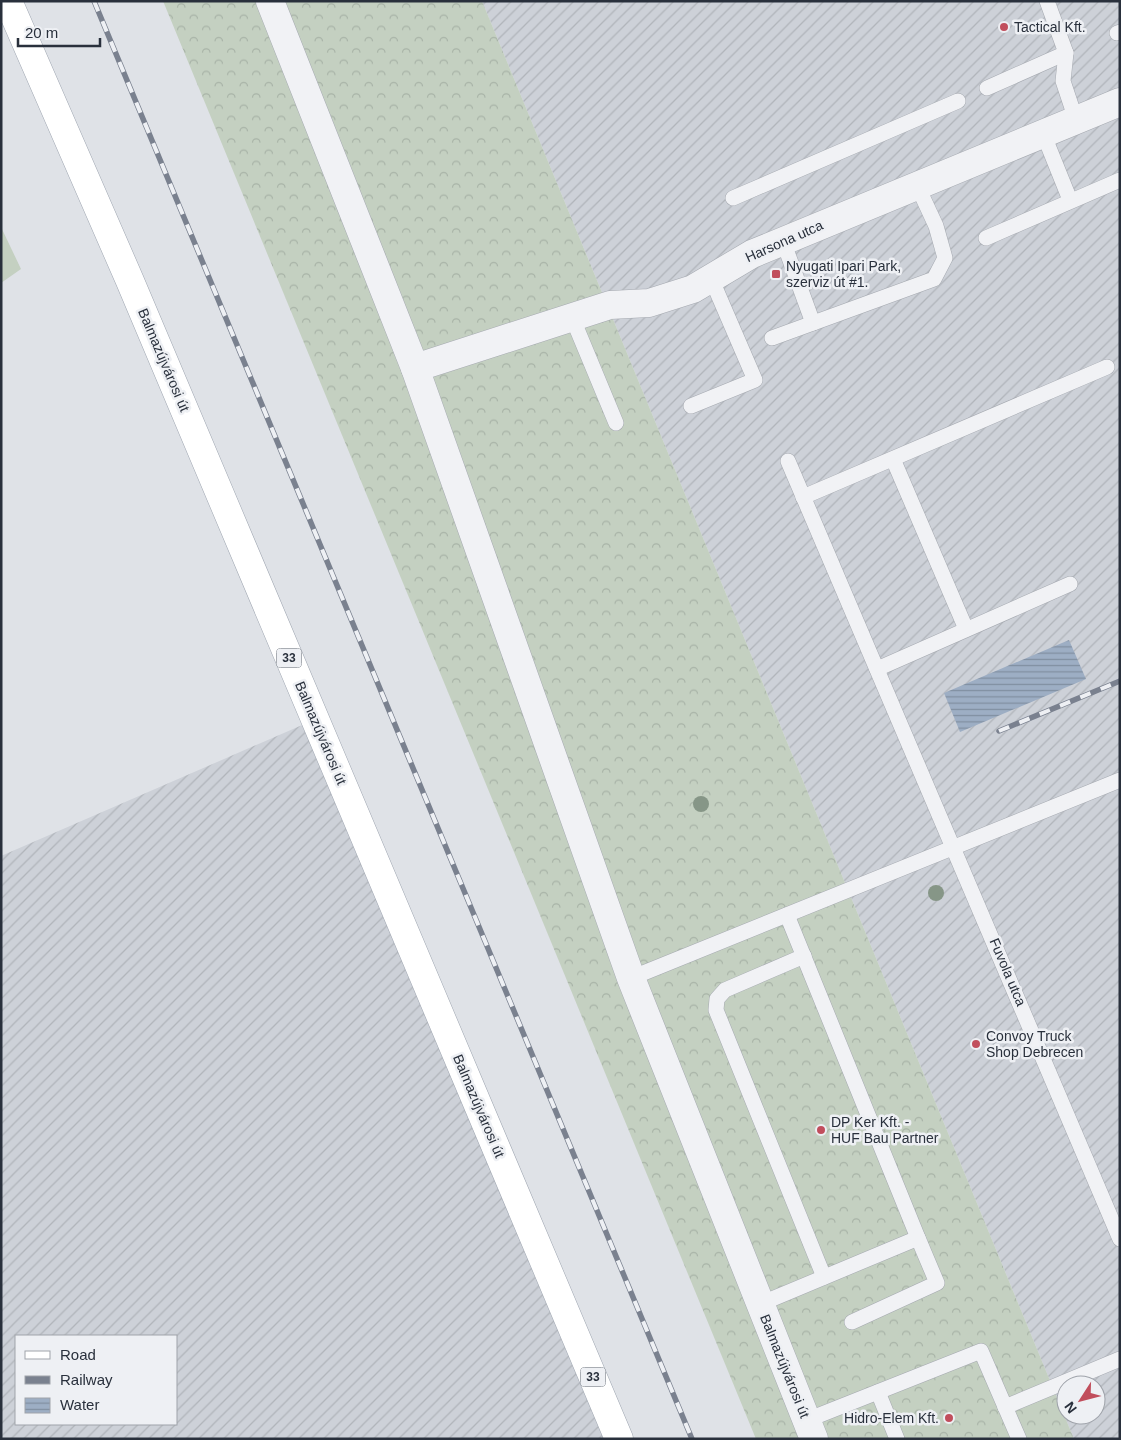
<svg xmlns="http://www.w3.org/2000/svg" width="1121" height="1440" font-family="Helvetica,sans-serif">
<defs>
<pattern id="industrial-furrows" width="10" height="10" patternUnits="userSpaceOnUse" patternTransform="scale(1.25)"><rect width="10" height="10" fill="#cdd1d8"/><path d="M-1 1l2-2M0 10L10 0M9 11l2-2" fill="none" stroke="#b0b4ba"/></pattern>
<pattern id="forest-crowns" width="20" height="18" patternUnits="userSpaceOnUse" patternTransform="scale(1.25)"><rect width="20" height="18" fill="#c4d0c1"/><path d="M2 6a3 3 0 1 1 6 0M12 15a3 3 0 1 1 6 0" fill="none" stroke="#a8b3a7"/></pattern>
<pattern id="water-rules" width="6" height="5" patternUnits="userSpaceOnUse" patternTransform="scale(1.25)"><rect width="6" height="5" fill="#9daec4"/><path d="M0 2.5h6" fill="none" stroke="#808ea0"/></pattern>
</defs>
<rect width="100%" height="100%" fill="#dfe2e7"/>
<g fill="url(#industrial-furrows)" fill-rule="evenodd">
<path d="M482 1H1120V1439H1074ZM1066 1385H1096V1415H1066Z"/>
<path d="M316 719 611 1439H1V856ZM16 1336H176V1424H16Z"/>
</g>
<path fill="#c4d0c1" d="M1 227 21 269 1 283Z"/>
<path fill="url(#forest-crowns)" d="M163 1H482L1074 1439H756Z"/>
<path fill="url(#water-rules)" d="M1069 640 1086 679 960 732 944 693Z"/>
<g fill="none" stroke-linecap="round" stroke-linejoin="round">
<defs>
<g id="service">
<path d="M1047 1 1066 53 1063 81 1076 120"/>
<path d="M1117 33 1120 32"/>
<path d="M987 88 1066 53"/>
<path d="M1043 133 1070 200"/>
<path d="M733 198 958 101"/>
<path d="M986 238 1120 180"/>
<path d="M783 241 813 323"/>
<path d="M572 317 616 423"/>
<path d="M772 338 934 279 945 258 936 226 917 185"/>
<path d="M691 406 755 380 711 278"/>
<path d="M893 459 966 629"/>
<path d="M788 461 1120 1239"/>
<path d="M803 497 1107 367"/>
<path d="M877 669 1070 584"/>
<path d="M804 956 725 990 717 999 716 1010 824 1277"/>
<path d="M631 978 1120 780"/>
<path d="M760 1304 918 1238 787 915"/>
<path d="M852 1322 937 1283 918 1238"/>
<path d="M878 1392 897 1439"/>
<path d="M1005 1407 1120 1359"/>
<path d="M807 1420 981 1351 1019 1439"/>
</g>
<g id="minor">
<path d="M270 1 415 368 631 978 814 1439"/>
<path d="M415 368 610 305 649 303 693 289 752 254 1120 102"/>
</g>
<path id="primary" d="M8 1 130 281 619 1439"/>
</defs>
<use href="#service" stroke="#a5a9b0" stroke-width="16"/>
<use href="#minor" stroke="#a5a9b0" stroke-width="29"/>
<use href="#primary" stroke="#9fa6b1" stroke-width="29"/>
<use href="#service" stroke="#f1f2f5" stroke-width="15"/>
<use href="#minor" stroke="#f1f2f5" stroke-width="28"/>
<use href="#primary" stroke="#fff" stroke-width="28"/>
<defs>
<g id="rail">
<path d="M94 1 692 1439"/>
<path d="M999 731 1120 681"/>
</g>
</defs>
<use href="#rail" stroke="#7a818f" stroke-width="5.5"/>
<use href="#rail" stroke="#eef0f4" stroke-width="4" stroke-dasharray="11" stroke-linecap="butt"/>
</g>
<g fill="#869687">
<circle cx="701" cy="804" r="8"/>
<circle cx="936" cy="893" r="8"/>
</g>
<g fill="#c14e5c" stroke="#eef0f4" stroke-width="2">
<circle cx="1004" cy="27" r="5"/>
<rect x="771" y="269" width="10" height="10" rx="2.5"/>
<circle cx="976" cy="1044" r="5"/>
<circle cx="821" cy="1130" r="5"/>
<circle cx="949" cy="1418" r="5"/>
</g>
<g text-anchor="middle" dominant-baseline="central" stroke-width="5" stroke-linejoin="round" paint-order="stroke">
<g fill="#eef0f4" stroke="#646a73" stroke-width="1">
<rect x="276.5" y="648.5" width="25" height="19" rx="4"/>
<rect x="580.5" y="1367.5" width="25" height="19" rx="4"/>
</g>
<g font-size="12" font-weight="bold" fill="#29303c">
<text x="289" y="658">33</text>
<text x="593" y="1377">33</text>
</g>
<g font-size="14" fill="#29303c" stroke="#eef0f4" text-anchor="start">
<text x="1014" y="27">Tactical Kft.</text>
<text x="786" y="266">Nyugati Ipari Park,<tspan x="786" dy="16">szerviz út #1.</tspan></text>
<text x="986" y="1036">Convoy Truck<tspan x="986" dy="16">Shop Debrecen</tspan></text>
<text x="831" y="1122">DP Ker Kft. -<tspan x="831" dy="16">HUF Bau Partner</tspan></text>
<text x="939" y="1418" text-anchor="end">Hidro-Elem Kft.</text>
</g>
<g font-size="14" fill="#29303c" stroke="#eef0f4">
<text transform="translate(784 241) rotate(-24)">Harsona utca</text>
<text transform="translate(164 360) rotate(67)">Balmazújvárosi út</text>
<text transform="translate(321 733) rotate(67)">Balmazújvárosi út</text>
<text transform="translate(1008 972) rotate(67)">Fuvola utca</text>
<text transform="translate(479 1106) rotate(67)">Balmazújvárosi út</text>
<text transform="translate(785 1366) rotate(68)">Balmazújvárosi út</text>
</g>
</g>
<rect width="1121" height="1440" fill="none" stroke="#29303c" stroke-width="5"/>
<rect x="15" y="1335" width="162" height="90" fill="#eef0f4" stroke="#9fa3aa"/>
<rect x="25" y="1351" width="25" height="8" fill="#ffffff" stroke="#9fa3aa"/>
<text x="60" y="1360" font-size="15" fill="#29303c">Road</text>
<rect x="25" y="1376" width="25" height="8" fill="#7a818f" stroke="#9fa3aa"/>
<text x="60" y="1385" font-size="15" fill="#29303c">Railway</text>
<rect x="25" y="1398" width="25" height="15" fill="url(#water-rules)" stroke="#9fa3aa"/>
<text x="60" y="1410" font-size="15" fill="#29303c">Water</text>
<g transform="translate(1081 1400) rotate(234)"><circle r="24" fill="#eef0f4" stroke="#9fa3aa"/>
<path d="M0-4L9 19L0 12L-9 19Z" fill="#c14e5c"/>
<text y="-8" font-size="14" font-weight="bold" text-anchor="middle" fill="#29303c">N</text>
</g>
<path d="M18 38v8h82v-8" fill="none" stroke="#29303c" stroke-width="2.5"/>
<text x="25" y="38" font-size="15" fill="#29303c" stroke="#eef0f4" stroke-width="4" paint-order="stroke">20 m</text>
</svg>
